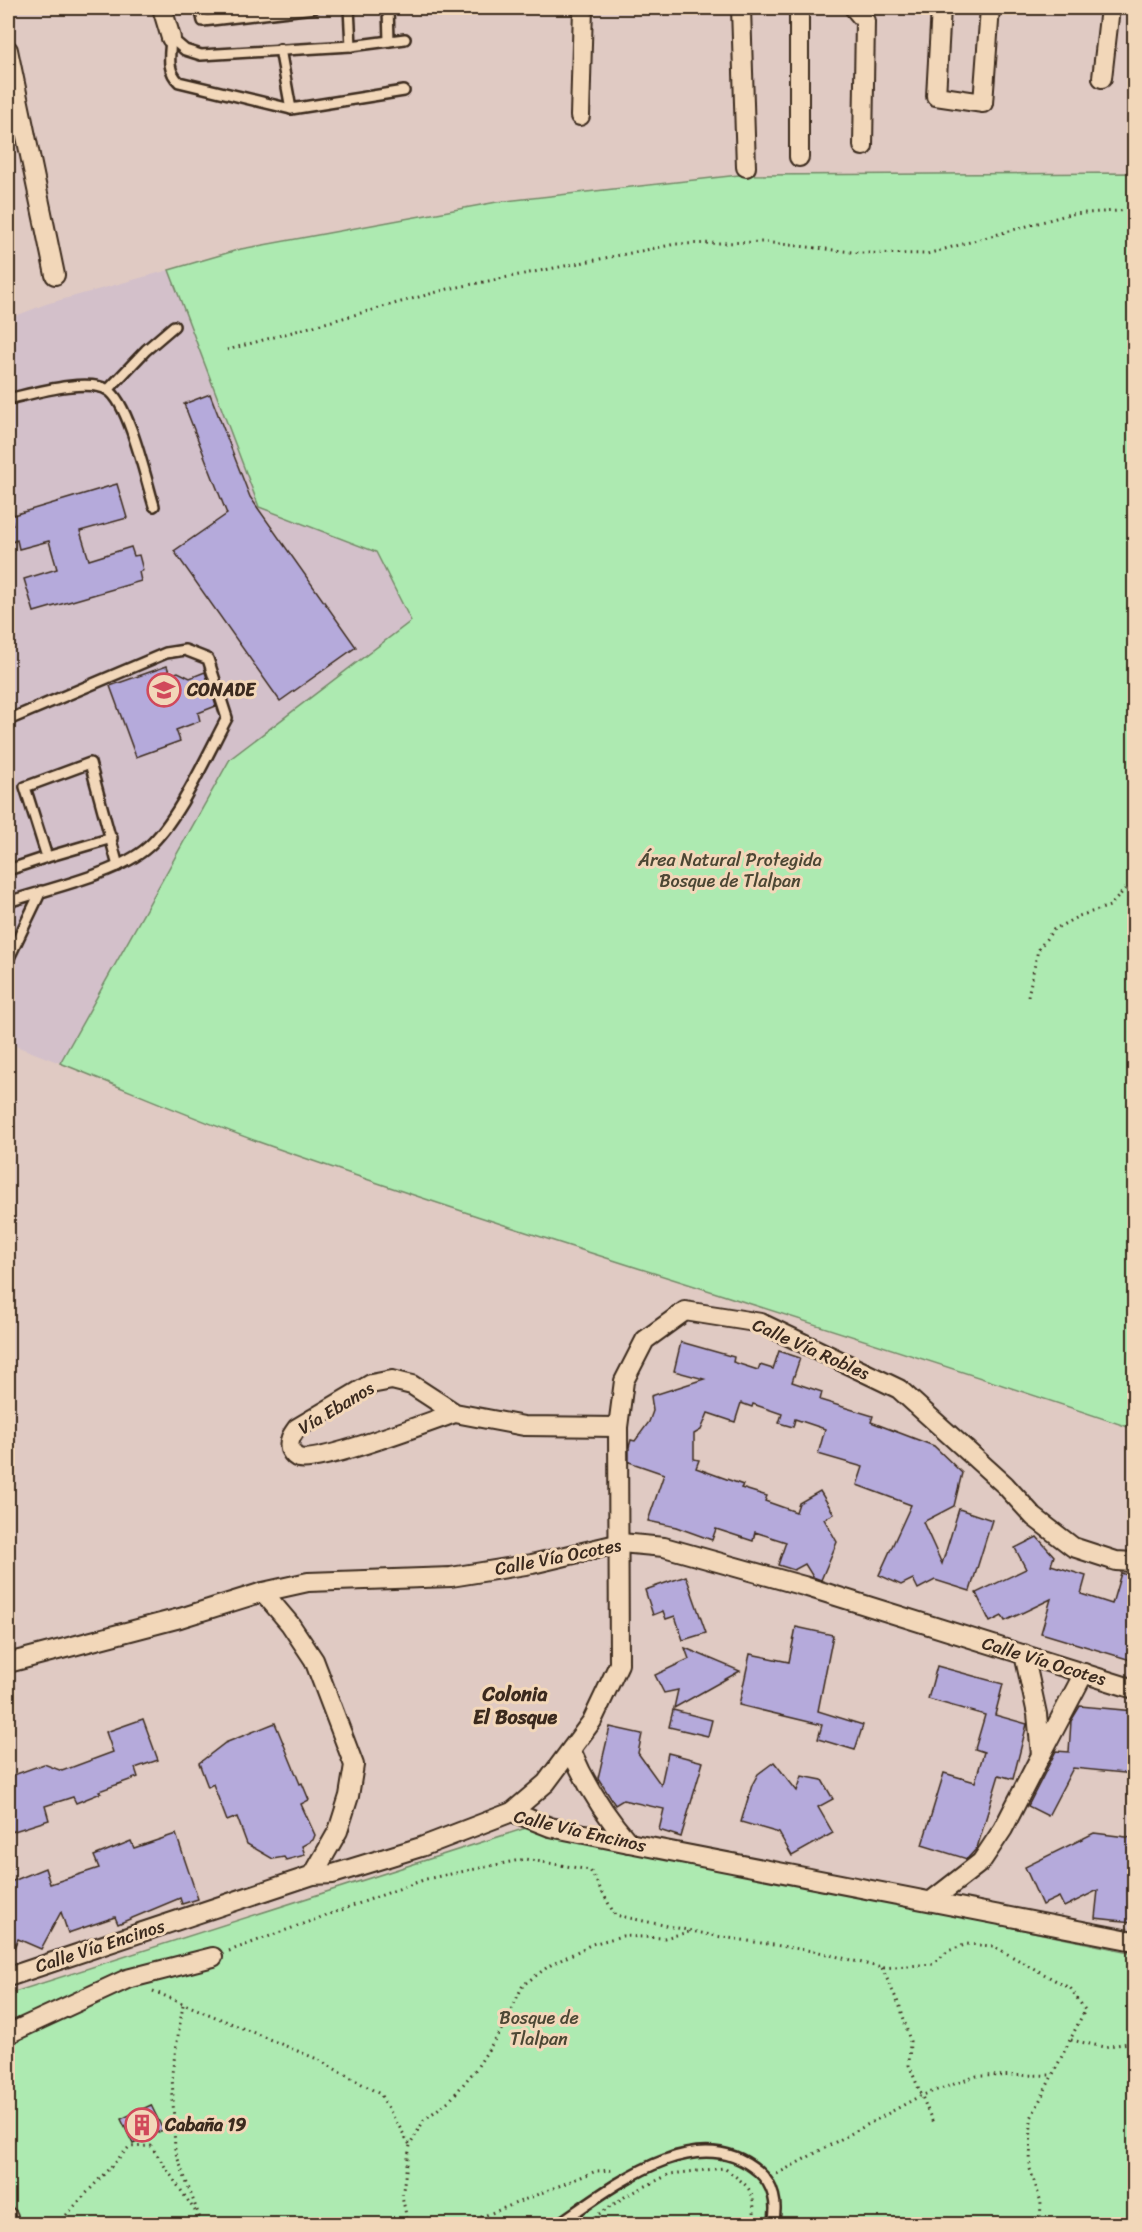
<svg xmlns="http://www.w3.org/2000/svg" width="1142" height="2232" font-family="Sriracha,sans-serif">
<rect width="100%" height="100%" fill="#e0cac3"/>
<filter id="ink" filterUnits="userSpaceOnUse"><feTurbulence type="fractalNoise" baseFrequency=".0167" numOctaves="2"/><feDisplacementMap in="SourceGraphic" scale="12" xChannelSelector="R" yChannelSelector="G"/><feConvolveMatrix kernelMatrix="1 2 1 2 8 2 1 2 1" color-interpolation-filters="sRGB"/></filter>
<g filter="url(#ink)">
<path fill="#d3c0ca" d="M169 270 259 507 376 552 412 621 230 759 60 1063 8 1043V319L46 304Z"/>
<g fill="#adeab1" stroke="#748a68" stroke-width="1.5">
<path d="M1134 173V1429C848 1331 558 1247 273 1147 201 1122 131 1091 60 1063L230 759 411 621 376 552 259 507 169 270 241 249 497 202 739 175Z"/>
<path d="M529 1827 1134 1953V2224H8V1994Z"/>
</g>
<g fill="#b5aadb" stroke="#3b2a1e" stroke-width="1.5">
<path d="M210 394 250 497 356 647 280 701 174 551 227 514 184 404Z"/>
<path d="M117 484 127 518 80 531 89 560 131 547 134 556 139 555 143 570 139 572 141 581 34 612 24 579 57 569 49 541 19 549 17 540 12 542 8 526 13 525 10 516Z"/>
<path d="M167 666 170 675 178 672 190 678 205 672 216 706 198 713 200 721 176 730 180 741 136 757 110 686Z"/>
<path d="M681 1342 734 1357 733 1362 758 1370 760 1365 773 1369 779 1351 800 1358 792 1382 822 1392 820 1400 873 1416 871 1422 934 1446 962 1473 954 1506 923 1522 942 1564 959 1509 992 1520 970 1591 935 1580 918 1589 913 1579 901 1585 879 1575 911 1505 857 1485 863 1467 818 1454 825 1429 795 1419 793 1427 779 1423 782 1414 753 1404 752 1407 741 1403 735 1422 708 1413 701 1430 694 1434V1459L699 1460 696 1468 743 1485 741 1488 767 1496 765 1501 796 1512 799 1503 820 1491 834 1514 824 1519 837 1542 821 1580 813 1577 805 1564 794 1570 778 1565 786 1542 755 1532 753 1541 716 1529 712 1540 676 1527 648 1521 664 1474 629 1462V1447L631 1440 635 1441 649 1422 653 1411 651 1396 704 1379 674 1371Z"/>
<path d="M1037 1537 1054 1556 1051 1565 1086 1576 1081 1594 1112 1604 1121 1573 1134 1577V1608L1131 1620 1134 1621V1661L1041 1633 1051 1599 1005 1621 1002 1616 990 1622 976 1593 1026 1569 1015 1548Z"/>
<path d="M686 1576 706 1633 683 1640 675 1616 666 1619 663 1611 653 1615 645 1590Z"/>
<path d="M796 1627 833 1635 818 1711 863 1725 855 1750 818 1739 822 1725 739 1705 750 1654 789 1662Z"/>
<path d="M685 1648 740 1671 674 1708 678 1690 664 1693 655 1675 689 1659Z"/>
<path d="M937 1666 1003 1684 995 1715 1027 1724 1013 1779 999 1775 977 1848 967 1859 922 1845 944 1773 975 1782 984 1752 975 1749 985 1715 928 1699Z"/>
<path d="M1080 1706 1134 1711V1774L1073 1768 1048 1816 1028 1806 1056 1751 1069 1752 1071 1721Z"/>
<path d="M673 1710 712 1720 708 1736 669 1727Z"/>
<path d="M143 1719 158 1760 135 1768 138 1777 99 1791 101 1793 76 1803 73 1797 45 1806 49 1820 8 1833V1777L44 1764 62 1771 113 1752 106 1732Z"/>
<path d="M275 1723 300 1784 302 1783 309 1800 301 1804 315 1835 313 1840 302 1846 305 1855 286 1860 284 1857 273 1859 247 1844 237 1817 227 1821 213 1784 208 1787 199 1763 225 1743Z"/>
<path d="M610 1727 642 1734 638 1753 661 1785 668 1753 703 1762 681 1837 659 1830 664 1809 623 1800 615 1805 598 1778Z"/>
<path d="M774 1762 797 1791 802 1776 822 1780 833 1799 818 1807 833 1833 792 1856 779 1833 741 1822 752 1785 758 1774Z"/>
<path d="M1094 1833 1134 1838 1132 1922 1095 1918 1098 1890 1064 1907 1059 1897 1042 1905 1025 1867Z"/>
<path d="M176 1834 198 1899 182 1904 180 1898 118 1924 115 1917 68 1933 61 1912 41 1949 18 1939 8 1960V1883L45 1868 50 1884 99 1868 94 1856 131 1841 134 1848Z"/>
<path d="M151 2105 163 2130 133 2144 121 2119Z"/>
</g>
<g fill="none" stroke-linecap="round" stroke-linejoin="round">
<defs>
<g id="lane">
<path d="M200 8 203 21 314 8"/>
<path d="M349 8 351 46"/>
<path d="M388 8 389 41"/>
<path d="M171 38 185 50 201 55 351 46 405 39"/>
<path d="M171 38C170 55 166 70 179 82L291 109"/>
<path d="M280 49 291 109 404 91"/>
<path d="M108 390 146 350 174 326"/>
<path d="M8 399C31 394 87 377 108 390 129 403 146 480 154 506"/>
<path d="M8 720 166 653 185 650 208 659 227 718C207 755 178 821 148 847 118 874 47 889 8 902"/>
<path d="M47 857 112 838"/>
<path d="M8 870 47 857 25 787 90 763 118 866"/>
<path d="M8 960 41 891"/>
<path d="M558 2224C611 2188 696 2118 758 2171 774 2185 778 2205 773 2224"/>
</g>
<g id="street">
<path d="M162 8 171 38"/>
<path d="M741 8 746 167"/>
<path d="M799 8V157"/>
<path d="M854 8 865 21 863 146"/>
<path d="M941 8 936 96 983 103 990 8"/>
<path d="M8 50 55 275"/>
<path d="M1102 78 1110 8"/>
<path d="M580 116 583 8"/>
<path d="M455 1413C429 1422 319 1464 299 1458 295 1457 292 1453 290 1449 288 1440 292 1435 297 1428L371 1384 392 1380 412 1385 455 1413 524 1426 618 1427"/>
<path d="M263 1592 290 1624 314 1660 354 1765 349 1796 338 1831 313 1875"/>
<path d="M8 1663 180 1618 263 1592 308 1582 451 1577 532 1564 621 1543 664 1547 804 1586 1134 1689"/>
<path d="M571 1750C586 1786 604 1814 629 1843"/>
<path d="M1041 1755 1084 1673"/>
<path d="M512 1812 546 1783 592 1721 619 1664 618 1427 624 1381 645 1340 685 1311 761 1323 899 1389 1005 1485 1034 1517 1073 1547 1116 1561 1134 1562"/>
<path d="M931 1901 981 1862 1003 1829 1041 1755 1037 1714 1024 1654"/>
<path d="M8 1977 313 1875 333 1874 421 1847 512 1812 550 1827 629 1843 1134 1941"/>
<path d="M8 2034 127 1979 213 1957"/>
<path d="M8 2217 9 2224"/>
</g>
</defs>
<use href="#lane" stroke="#3b2a1e" stroke-width="14"/>
<use href="#street" stroke="#3b2a1e" stroke-width="22"/>
<g stroke="#3b2a1e" stroke-width="3" stroke-dasharray="1.5 4.5" stroke-linecap="butt">
<path d="M227 350 448 289 676 244 763 242 861 253 927 254 1070 214 1134 210"/>
<path d="M1028 996 1038 950 1053 930 1079 916 1110 906 1134 879"/>
<path d="M229 1951 426 1879 525 1859 590 1870 615 1915 716 1936 819 1952 882 1968 933 1964 948 1951 967 1944 993 1946 1071 1989 1085 2010 1031 2118 1030 2169 1041 2202 1040 2224"/>
<path d="M882 1968 901 2009 910 2041 909 2065 933 2123"/>
<path d="M153 1991 317 2059 380 2094 410 2145"/>
<path d="M183 2005 172 2073 175 2151 202 2224"/>
<path d="M1071 2040 1104 2047 1134 2042"/>
<path d="M777 2174 920 2096 977 2076 1053 2075"/>
<path d="M58 2224 129 2147 151 2146 195 2211"/>
<path d="M408 2224 402 2196 410 2145 424 2120 451 2099 476 2069 503 2027 523 1985 549 1966 592 1944 622 1936 664 1938 689 1932"/>
<path d="M464 2224 596 2171 614 2170"/>
<path d="M584 2224 626 2196 670 2174 724 2168C751 2188 755 2189 754 2224"/>
</g>
<use href="#lane" stroke="#f2d7b9" stroke-width="9"/>
<use href="#street" stroke="#f2d7b9" stroke-width="18"/>
</g>
</g>
<defs>
<symbol id="school-ring" viewBox="-11 -11 22 22"><circle r="9.5" fill="#f2d7b9" stroke="#d1495b" stroke-width="1.5"/><path d="M0-5L7-2L0 1L-7-2ZM-4 1L0 2.5L4 1V4Q0 6-4 4Z" fill="#d1495b"/></symbol>
<symbol id="building-ring" viewBox="-11 -11 22 22"><circle r="9.5" fill="#f2d7b9" stroke="#d1495b" stroke-width="1.5"/><path d="M-4-6H4V6H1V3H-1V6H-4ZM-2.5-4.3h1.7v1.8h-1.7ZM.8-4.3h1.7v1.8H.8ZM-2.5-1h1.7V.8h-1.7ZM.8-1h1.7V.8H.8Z" fill="#d1495b"/></symbol>
</defs>
<g fill-rule="evenodd">
<use href="#school-ring" x="145" y="671" width="38" height="38"/>
<use href="#building-ring" x="123" y="2106" width="38" height="38"/>
</g>
<g text-anchor="middle" dominant-baseline="central" stroke-width="6" stroke-linejoin="round" paint-order="stroke">
<g font-size="18" font-weight="bold" fill="#3b2a1e" stroke="#f2d7b9" text-anchor="start">
<text x="187" y="690">CONADE</text>
<text x="165" y="2125">Cabaña 19</text>
</g>
<g font-size="18" fill="#4c4734" stroke="#f2d7b9">
<text x="730" y="860">Área Natural Protegida<tspan x="730" dy="21">Bosque de Tlalpan</tspan></text>
<text x="539" y="2018">Bosque de<tspan x="539" dy="21">Tlalpan</tspan></text>
</g>
<g font-size="18" fill="#3b2a1e" stroke="#f2d7b9">
<text transform="translate(811 1349) rotate(24)">Calle Vía Robles</text>
<text transform="translate(336 1408) rotate(-31)">Vía Ebanos</text>
<text transform="translate(558 1557) rotate(-11)">Calle Vía Ocotes</text>
<text transform="translate(1044 1661) rotate(17)">Calle Vía Ocotes</text>
<text transform="translate(580 1831) rotate(13)">Calle Vía Encinos</text>
<text transform="translate(100 1946) rotate(-18)">Calle Vía Encinos</text>
</g>
<g font-size="20" font-weight="bold" fill="#3b2a1e" stroke="#f2d7b9">
<text x="515" y="1694">Colonia<tspan x="515" dy="23">El Bosque</tspan></text>
</g>
</g>
<rect width="1142" height="2232" fill="none" stroke="#f2d7b9" stroke-width="30"/>
<rect x="15" y="15" width="1112" height="2202" fill="none" stroke="#3b2a1e" stroke-width="2" filter="url(#ink)"/>
</svg>
